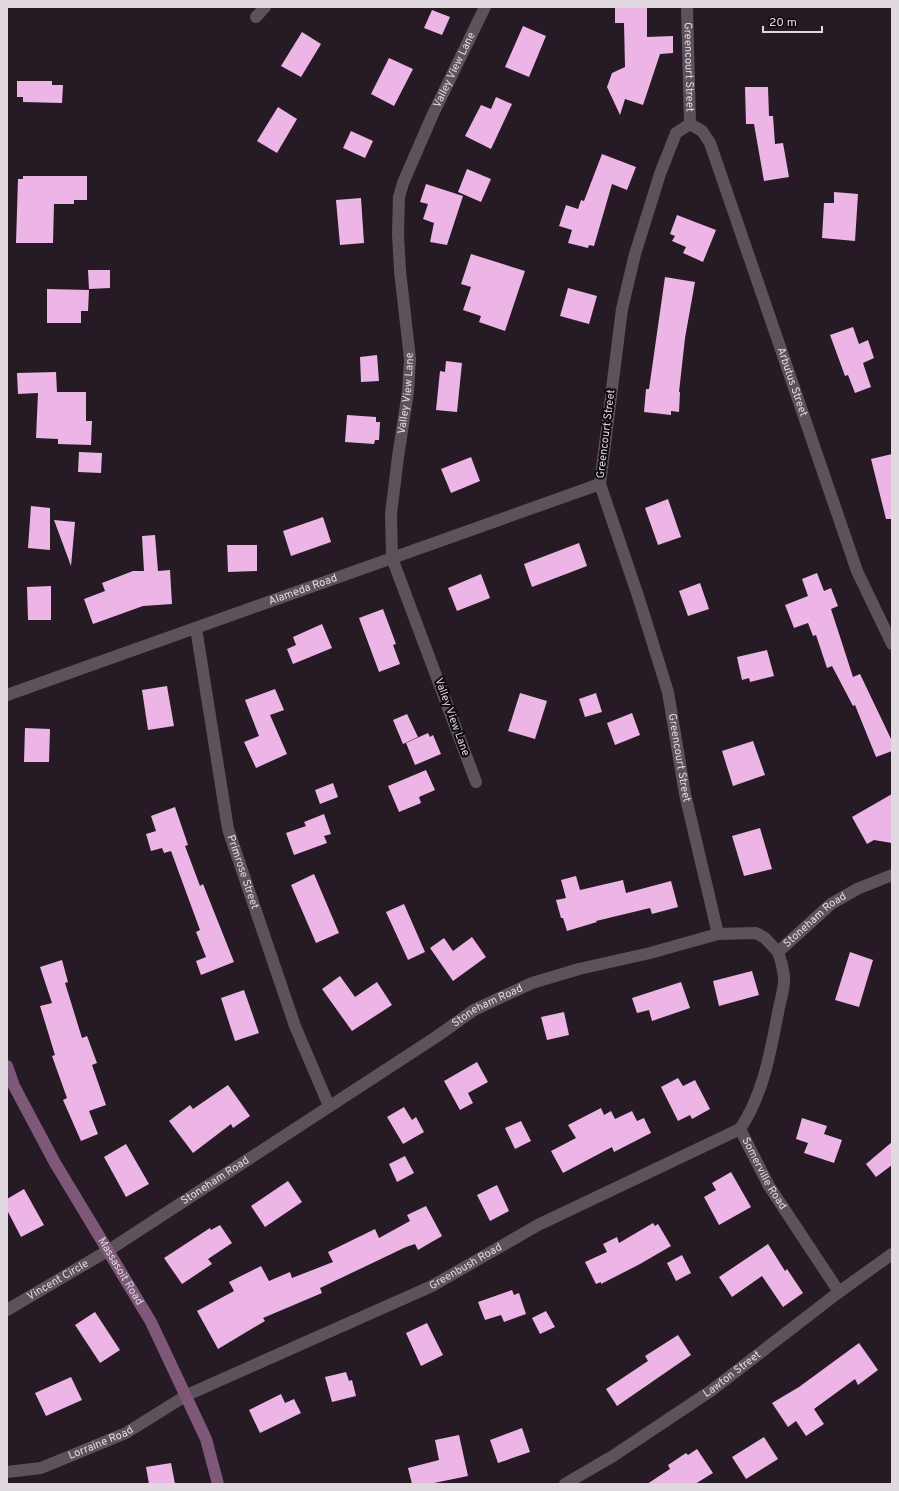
<svg xmlns="http://www.w3.org/2000/svg" width="899" height="1491" font-family="Overpass,sans-serif">
<rect width="100%" height="100%" fill="#261b24"/>
<g fill="#edb5e5">
<path d="M615 7H647V37L673 36V53L660 54 643 105 625 99 620 115 607 87 612 73 625 67 624 23H615Z"/>
<path d="M432 10 450 17 442 35 424 28Z"/>
<path d="M523 26 546 36 529 77 505 67Z"/>
<path d="M302 32 321 44 301 77 281 66Z"/>
<path d="M389 58 413 69 394 106 371 94Z"/>
<path d="M17 81H52V85H63L62 103 23 102V97H17Z"/>
<path d="M745 87H768L769 116H773L775 144 783 143 789 177 764 181 754 124H746Z"/>
<path d="M496 97 512 104 491 149 465 136 481 105 491 109Z"/>
<path d="M278 107 297 119 277 153 257 141Z"/>
<path d="M351 131 373 141 365 158 343 148Z"/>
<path d="M602 154 636 167 627 190 612 184 594 246 589 245 588 248 568 243 572 230 559 226 566 205 578 209 581 200 584 201Z"/>
<path d="M467 169 491 179 481 202 458 192Z"/>
<path d="M23 176H87V200H74V204H54L53 243H16L18 179H23Z"/>
<path d="M426 184 463 196 447 245 430 242 434 223 423 219 428 204 420 202Z"/>
<path d="M834 192 858 194 855 241 822 238 824 203H834Z"/>
<path d="M361 198 364 243 340 245 336 200Z"/>
<path d="M677 215 716 230 703 262 683 253 686 247 672 241 675 236 670 234Z"/>
<path d="M471 254 525 271 505 331 479 322 481 316 463 310 471 287 461 284Z"/>
<path d="M88 270H110V288L89 289Z"/>
<path d="M665 277 695 282 685 338 679 392H680L679 412 671 411V415L644 412 646 389H649Z"/>
<path d="M568 288 597 296 589 324 560 316Z"/>
<path d="M47 289 89 290 88 311H81V323H47Z"/>
<path d="M853 327 859 344 868 340 874 358 863 363 871 387 855 393 848 375 845 376 830 335Z"/>
<path d="M377 355 379 381 361 382 360 357Z"/>
<path d="M446 361 462 363 457 412 436 410 440 371 445 372Z"/>
<path d="M56 372 57 392H86V421H92L91 445 58 444V439L36 438 38 393 18 394 17 373Z"/>
<path d="M347 415 376 417V422H380L379 440H375L374 444 345 442Z"/>
<path d="M79 452 102 453 101 473 78 472Z"/>
<path d="M892 454V519H886L871 459Z"/>
<path d="M471 457 480 481 451 493 441 469Z"/>
<path d="M668 499 681 537 658 545 645 508Z"/>
<path d="M31 506 50 508V550L28 548Z"/>
<path d="M323 517 331 542 291 556 283 531Z"/>
<path d="M54 520 75 522 71 566Z"/>
<path d="M155 535 158 571 170 570 172 604 143 606 93 624 84 599 105 591 102 583 133 571H144L142 536Z"/>
<path d="M579 543 587 566 532 587 524 564Z"/>
<path d="M227 545H257V571L228 572Z"/>
<path d="M817 573 824 591 831 588 838 606 831 609 853 677 860 674 892 741V751L876 757 855 705 853 706 832 666 827 668 816 635 813 636 808 623 794 628 785 605 808 596 802 579Z"/>
<path d="M481 574 490 598 457 611 448 588Z"/>
<path d="M700 583 709 609 688 616 679 591Z"/>
<path d="M51 586V620H28L27 587Z"/>
<path d="M383 609 396 644 393 645 400 664 379 672 359 618Z"/>
<path d="M322 624 332 648 293 664 287 649 296 645 293 637Z"/>
<path d="M767 650 774 676 750 682 749 678 742 680 737 657Z"/>
<path d="M167 686 174 726 148 730 142 690Z"/>
<path d="M275 689 284 710 270 715 287 754 256 768 244 742 259 736 245 700Z"/>
<path d="M520 693 547 701 535 739 508 731Z"/>
<path d="M596 693 602 712 585 717 579 699Z"/>
<path d="M632 713 640 735 615 745 607 723Z"/>
<path d="M407 714 418 737 403 744 393 720Z"/>
<path d="M25 728 50 729 49 762H24Z"/>
<path d="M428 733 430 737 433 735 441 754 415 765 406 743Z"/>
<path d="M753 741 765 775 733 786 722 751Z"/>
<path d="M426 770 435 790 419 797 421 803 399 812 388 786Z"/>
<path d="M333 783 338 797 320 804 315 790Z"/>
<path d="M892 794V843L874 840 867 844 852 817Z"/>
<path d="M175 807 188 845 185 846 200 886 203 884 234 962 201 975 196 961 206 957 196 932 200 930 171 851 164 853 162 848 151 851 146 834 156 831 151 816Z"/>
<path d="M324 814 331 834 324 836 327 843 294 855 286 833 306 826 304 822Z"/>
<path d="M760 828 772 869 744 876 732 836Z"/>
<path d="M314 874 339 933 316 943 291 885Z"/>
<path d="M576 876 580 890 623 880 626 893 671 881 678 907 652 914 650 908 596 921 597 922 567 931 563 918H561L556 900 566 898 561 880Z"/>
<path d="M404 904 425 952 408 960 386 912Z"/>
<path d="M472 937 486 957 453 981 430 948 444 938 453 951Z"/>
<path d="M850 952 873 960 859 1007 835 1000Z"/>
<path d="M62 960 68 982 65 983 82 1038 87 1036 97 1063 92 1065 106 1105 89 1111 98 1134 81 1141 63 1100 67 1098 52 1056 55 1055 40 1006 52 1003 40 967Z"/>
<path d="M752 971 759 995 719 1006 713 981Z"/>
<path d="M340 976 355 997 377 982 392 1005 352 1031 322 989Z"/>
<path d="M681 982 690 1008 652 1021 649 1010 637 1013 632 998Z"/>
<path d="M244 990 259 1033 235 1041 221 998Z"/>
<path d="M564 1012 569 1035 547 1040 541 1017Z"/>
<path d="M477 1062 488 1082 468 1093 473 1103 460 1110 444 1081Z"/>
<path d="M678 1078 683 1086 695 1080 710 1109 692 1119 690 1115 678 1121 661 1087Z"/>
<path d="M228 1085 250 1116 233 1128 231 1124 193 1153 169 1121 190 1105 193 1109Z"/>
<path d="M404 1107 412 1120 416 1117 424 1132 403 1144 387 1117Z"/>
<path d="M601 1108 604 1115 611 1111 615 1119 632 1111 637 1121 644 1118 651 1133 614 1152 612 1147 563 1173 551 1151 576 1138 568 1125Z"/>
<path d="M802 1118 827 1126 824 1134 842 1140 834 1163 804 1153 808 1143 796 1139Z"/>
<path d="M521 1121 531 1141 515 1149 505 1128Z"/>
<path d="M892 1142V1165L876 1177 866 1164Z"/>
<path d="M126 1144 149 1184 126 1197 104 1157Z"/>
<path d="M405 1156 414 1173 397 1182 389 1164Z"/>
<path d="M731 1172 751 1207 719 1225 704 1197 716 1190 712 1183Z"/>
<path d="M288 1181 302 1202 265 1227 251 1206Z"/>
<path d="M497 1185 509 1211 490 1221 477 1195Z"/>
<path d="M24 1189 44 1225 21 1237 7 1210V1199Z"/>
<path d="M426 1206 442 1236 418 1250 415 1244 406 1247 320 1288 322 1293 263 1318 265 1321 218 1349 197 1311 234 1291 229 1282 261 1266 269 1281 290 1272 292 1278 333 1262 328 1252 375 1229 379 1238 410 1221 407 1215Z"/>
<path d="M653 1223 655 1226 658 1224 671 1246 640 1264 601 1284V1282L596 1284 585 1262 607 1252 603 1244 617 1237 619 1243Z"/>
<path d="M220 1225 232 1243 208 1259 212 1264 182 1284 164 1258 210 1228 211 1230Z"/>
<path d="M768 1244 785 1271 787 1269 803 1293 783 1307 762 1276 732 1297 719 1277Z"/>
<path d="M682 1255 691 1273 676 1281 667 1263Z"/>
<path d="M512 1290 514 1295 519 1293 526 1314 504 1322 501 1315 485 1320 478 1302Z"/>
<path d="M546 1311 555 1327 540 1334 532 1318Z"/>
<path d="M95 1312 120 1350 100 1363 75 1325Z"/>
<path d="M427 1323 443 1355 421 1366 406 1333Z"/>
<path d="M678 1335 691 1355 617 1406 606 1389 648 1361 645 1356Z"/>
<path d="M859 1343 878 1370 858 1385 855 1379 814 1409 824 1424 806 1436 796 1421 788 1427 772 1403 799 1387Z"/>
<path d="M346 1372 349 1381 352 1380 356 1396 332 1402 325 1377Z"/>
<path d="M71 1377 82 1400 46 1416 35 1393Z"/>
<path d="M281 1394 285 1403 294 1399 301 1413 260 1433 249 1410Z"/>
<path d="M522 1428 530 1452 498 1463 490 1440Z"/>
<path d="M459 1435 468 1476 429 1484H412L408 1468 439 1460 435 1440Z"/>
<path d="M764 1437 778 1459 746 1479 732 1457Z"/>
<path d="M697 1449 713 1473 695 1484H647L670 1469 668 1465 686 1453 688 1455Z"/>
<path d="M171 1463 175 1484H149L146 1467Z"/>
</g>
<g fill="none" stroke-linecap="round" stroke-linejoin="round">
<g stroke="#5d515b" stroke-width="12">
<path id="s1" d="M687 7 690 124 676 133 660 174 635 254 622 309 600 484 639 599 668 692 685 794 718 934"/>
<path d="M256 17 265 7"/>
<path id="s2" d="M690 124 702 131 710 143 857 571 892 644"/>
<path id="s3" d="M196 628 228 829 295 1026 329 1106"/>
<path id="s4" d="M7 695 600 484"/>
<path id="s5" d="M476 782 392 558 391 514 398 457 408 392 410 359 400 271 398 234 399 197 403 183 433 114 485 7"/>
<path id="s6" d="M778 952C781 960 783 968 784 976 785 988 780 1001 778 1013 770 1054 763 1095 740 1129L769 1186 839 1292"/>
<path id="s7" d="M7 1310 109 1250 436 1037 474 1010 532 983 579 969 650 953 718 934 756 933 765 938 778 952 831 904 857 889 892 875"/>
<path id="s8" d="M7 1472 41 1468 126 1433 187 1395 432 1286 538 1225 740 1129"/>
<path id="s9" d="M565 1484 613 1456 712 1390 839 1292 892 1254"/>
</g>
<path stroke="#7e5879" stroke-width="12" id="s10" d="M7 1066 14 1086 55 1163 151 1322 206 1439 218 1484"/>
</g>
<g text-anchor="middle" dominant-baseline="central" stroke-width="4" stroke-linejoin="round" paint-order="stroke">
<g font-size="11" fill="#e0d9df" stroke="#0c080b">
<text stroke="none"><textPath href="#s1" startOffset="60">Greencourt Street</textPath></text>
<text stroke="none"><textPath href="#s5" startOffset="741">Valley View Lane</textPath></text>
<text stroke="none"><textPath href="#s2" startOffset="281">Arbutus Street</textPath></text>
<text stroke="none"><textPath href="#s5" startOffset="405">Valley View Lane</textPath></text>
<text transform="translate(606 434) rotate(-83)">Greencourt Street</text>
<text stroke="none"><textPath href="#s4" startOffset="314">Alameda Road</textPath></text>
<text transform="translate(452 717) rotate(70)">Valley View Lane</text>
<text stroke="none"><textPath href="#s1" startOffset="780">Greencourt Street</textPath></text>
<text stroke="none"><textPath href="#s3" startOffset="249">Primrose Street</textPath></text>
<text stroke="none"><textPath href="#s7" startOffset="928">Stoneham Road</textPath></text>
<text stroke="none"><textPath href="#s7" startOffset="569">Stoneham Road</textPath></text>
<text stroke="none"><textPath href="#s6" startOffset="236">Somerville Road</textPath></text>
<text stroke="none"><textPath href="#s7" startOffset="245">Stoneham Road</textPath></text>
<text stroke="none"><textPath href="#s8" startOffset="505">Greenbush Road</textPath></text>
<text stroke="none"><textPath href="#s10" startOffset="235">Massasoit Road</textPath></text>
<text stroke="none"><textPath href="#s7" startOffset="59">Vincent Circle</textPath></text>
<text stroke="none"><textPath href="#s9" startOffset="200">Lawton Street</textPath></text>
<text stroke="none"><textPath href="#s8" startOffset="99">Lorraine Road</textPath></text>
</g>
</g>
<rect width="899" height="1491" fill="none" stroke="#e0d9df" stroke-width="16"/>
<path d="M763 26v6h59v-6" fill="none" stroke="#e0d9df" stroke-width="2"/>
<text x="769" y="26" font-size="12" fill="#e0d9df" stroke="#0c080b" stroke-width="3" paint-order="stroke">20 m</text>
</svg>
